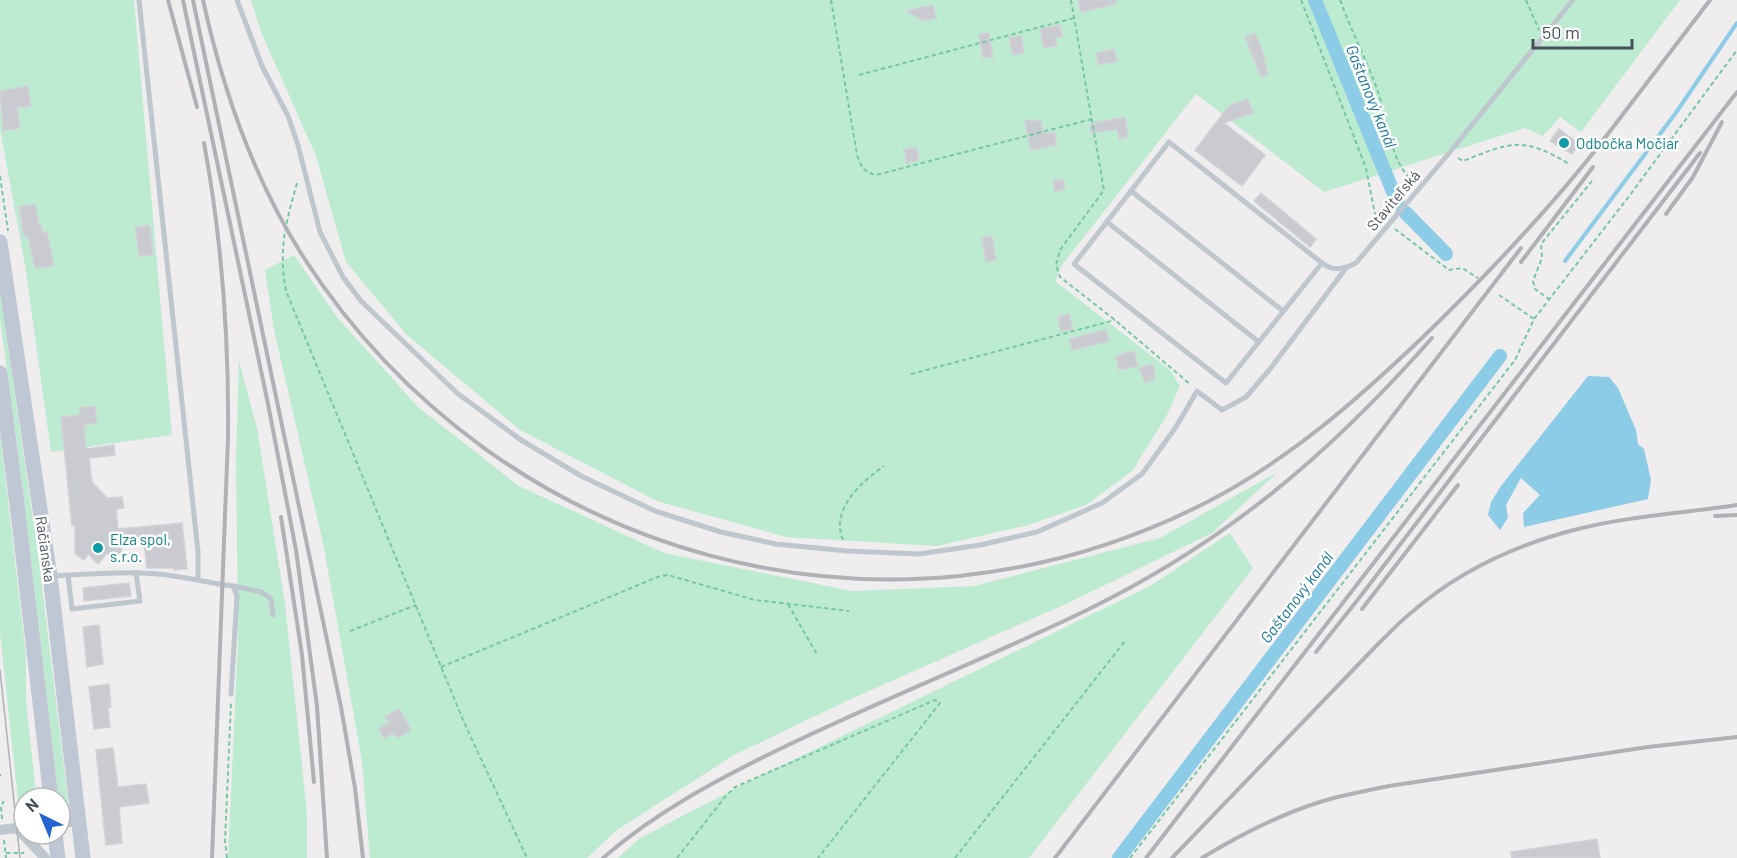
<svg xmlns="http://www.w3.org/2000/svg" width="1737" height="858" font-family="Barlow,sans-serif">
<rect width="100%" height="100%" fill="#efeded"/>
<g fill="#bdebd2">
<path d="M0 0H134L172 435 51 452 25 265 0 129Z"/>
<path d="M251 0H1680L1581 132 1560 117 1543 136 1525 128 1324 192 1196 94 1062 265 1055 281 1170 370 1180 386 1167 415 1132 471 1086 505 1028 525 937 546 786 537 657 501 520 430 407 335 346 262 316 156 261 32Z"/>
<path d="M294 255 337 317 418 407 519 486 664 553 852 591 974 586 1160 538 1278 472 1212 533 1068 603 851 699 734 755 617 830 587 858H370L362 761 323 543 274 330 265 270Z"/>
<path d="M0 292 38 554 68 800V806L60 810 20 465 0 319Z"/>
<path d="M239 361 257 428 285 604 307 814V858H228L238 642 236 459Z"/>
<path d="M0 432 26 656V700L36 795 35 798H24V816L20 819 0 632Z"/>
<path d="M1230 533 1253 568 1029 858H618L640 838 746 783 1150 586Z"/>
</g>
<path fill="#8ccce6" d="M1588 376 1609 377 1618 388 1636 430 1638 444 1644 449 1651 480 1648 499 1524 527 1523 513 1540 495 1521 478 1506 505 1508 518 1500 530 1488 515 1491 502 1501 486Z"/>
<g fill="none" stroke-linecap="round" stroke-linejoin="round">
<path stroke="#8ccce6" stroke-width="4" d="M1565 261 1675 114 1737 23"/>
<g stroke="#8ccce6" stroke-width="14">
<path d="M1315 0 1398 204"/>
<path d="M1406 213 1446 254"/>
<path d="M1119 858 1500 356"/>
</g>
</g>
<g fill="#cacbd1" stroke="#d1d2d8" stroke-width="1.5">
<path d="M1078 0H1116V4L1081 12Z"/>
<path d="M933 5 936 18 924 21 906 11Z"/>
<path d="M1059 25 1062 36 1055 38 1057 46 1044 48 1040 29Z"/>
<path d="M989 33 992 52 993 59 990 57 983 58 979 34Z"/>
<path d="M1255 33 1262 50 1268 74 1261 77 1245 37Z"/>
<path d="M1021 36 1024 53 1013 55 1009 38Z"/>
<path d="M1114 49 1117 61 1099 65 1096 53Z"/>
<path d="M28 86 31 106 17 108 20 128 3 131 0 91Z"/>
<path d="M1248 99 1253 113 1224 123 1265 155 1242 186 1195 150 1229 106Z"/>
<path d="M1125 117 1128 137 1119 139 1117 129 1091 133 1090 124Z"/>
<path d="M1034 120 1041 121 1043 134 1054 132 1057 145 1031 150 1025 121Z"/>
<path d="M1559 129 1579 144 1572 154 1550 141Z"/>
<path d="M916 147 919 160 907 163 904 150Z"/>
<path d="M1063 179 1065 189 1055 192 1053 181Z"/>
<path d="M1261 193 1316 239 1310 247 1254 201Z"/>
<path d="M35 204 39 225H41L43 233 47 232 54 266 35 268 28 236 24 237 19 207Z"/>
<path d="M150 225 153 255 139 256 135 227Z"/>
<path d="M992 236 996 260 986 262 982 238Z"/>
<path d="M1069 314 1073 329 1061 331 1058 317Z"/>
<path d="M1106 330 1109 341 1072 350 1069 339Z"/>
<path d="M1134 351 1138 366 1119 370 1116 356Z"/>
<path d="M1153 364 1155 379 1145 383 1139 368Z"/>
<path d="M95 406 97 423 84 425 86 449 114 445 115 455 89 458 92 482 107 498 122 497 124 508 116 509 118 529 182 523 187 569 174 570V568H147L144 541 121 543 122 553 106 554 98 564 88 554 84 560 75 554V526H72L61 417 80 415 79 408Z"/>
<path d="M129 583 131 596 84 601 83 588Z"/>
<path d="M99 625 103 664 87 667 83 627Z"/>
<path d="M109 684 111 707H108L110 727 94 729 89 687Z"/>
<path d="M399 709 411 730 397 738 394 733 384 738 379 729 389 723 385 717Z"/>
<path d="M113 748 118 787 146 784 149 803 119 807 122 843 106 845 96 750Z"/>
<path d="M1597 839 1600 858H1512L1511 852Z"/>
</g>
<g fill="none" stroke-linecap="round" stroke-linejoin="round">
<g stroke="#77c7a5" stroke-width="2" stroke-dasharray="4.5 3" stroke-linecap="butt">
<path d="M831 0 857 155C861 166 863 172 876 175L1092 119"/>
<path d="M1071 0 1104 190 1060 250 1056 265 1060 277 1115 320 1191 385"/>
<path d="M1301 0 1366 168 1375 214 1381 218"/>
<path d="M1340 0C1351 30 1366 59 1377 89 1387 116 1390 164 1414 182"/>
<path d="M1526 0 1539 30"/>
<path d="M859 75 1074 18"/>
<path d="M1458 158 1463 161C1511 142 1523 136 1569 164"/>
<path d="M0 176 8 231"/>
<path d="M297 183C286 222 278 250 286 291L463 720 527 858"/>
<path d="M1395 229 1449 270 1462 268 1478 278"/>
<path d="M1499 295 1534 319"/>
<path d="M1550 300 1535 289 1533 281 1542 258 1541 244 1592 181"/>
<path d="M911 374 1115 320"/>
<path d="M843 540C830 510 861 482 884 466"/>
<path d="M788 604 818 656"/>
<path d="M350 631 416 605"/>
<path d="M441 667 660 576 668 575 755 600 849 611"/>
<path d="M0 775H1"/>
<path d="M2 819 1 806 4 801"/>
<path d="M4 840 6 858"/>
<path d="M6 853H24"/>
<path d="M227 858 225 842 231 702"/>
<path d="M677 858 725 797 735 787 935 700 940 703 818 858"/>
<path d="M955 858 1125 641"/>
<path d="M1130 858 1515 360 1534 319 1630 195 1737 50"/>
</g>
<g stroke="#bec6ce" stroke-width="5">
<path d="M139 0 198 552V579"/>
<path d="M237 0 262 66 288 116 298 145 320 232 343 277 361 301 457 393 521 440 581 476 655 511 721 532 776 544 847 551 919 554 980 545 1037 532 1102 503 1142 474 1176 427 1197 391 1222 410 1246 397 1270 369 1346 268"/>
<path d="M1131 191 1283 311"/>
<path d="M1107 222 1259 342"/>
<path d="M1322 263 1226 383 1074 264 1169 142 1322 263C1333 272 1344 269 1356 263L1450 152 1573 0"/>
<path d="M68 575 72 609 140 601 136 573"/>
<path d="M51 576C80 575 110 572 140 573 172 573 202 582 233 586L237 596 231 694"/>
<path d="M233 586 262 592 271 599 273 615"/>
</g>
<g stroke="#bec6ce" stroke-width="10">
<path d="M60 823 79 821"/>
<path d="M17 828 45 858"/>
<path d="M0 830 24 827"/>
</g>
<g stroke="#bec7d3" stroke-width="15">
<path d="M0 242 50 576 83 858"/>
<path d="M0 373 17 504 51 798"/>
<path d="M55 834 58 858"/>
</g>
<path stroke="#afb1b7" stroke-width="1.5" d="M0 670 20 858"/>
<g stroke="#afb1b7" stroke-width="4">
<path d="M168 0 197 107"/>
<path d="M183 0 268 404 296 550 317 706 327 858"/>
<path d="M193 0 341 707 355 788 363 858"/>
<path d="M203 0C223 91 254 180 304 258 500 561 889 668 1211 500 1291 458 1358 399 1423 337 1488 274 1550 209 1605 138"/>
<path d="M204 143C222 240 229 338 228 437L212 858"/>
<path d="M1601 143 1710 0"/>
<path d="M1666 214 1693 177 1722 122"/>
<path d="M1521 262 1593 167"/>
<path d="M1715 516 1737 515"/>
<path d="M281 517 302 655 314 782"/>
<path d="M1362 609 1458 485"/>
<path d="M1316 652 1356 602 1700 153"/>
<path d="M603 858C657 811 720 778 784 747 883 699 985 659 1083 612 1225 543 1328 456 1432 338"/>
<path d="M1055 858 1521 248"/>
<path d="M1146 858 1737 92"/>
<path d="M1172 858 1379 643C1390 633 1400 621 1412 612 1459 571 1518 544 1578 529 1629 516 1685 513 1737 505"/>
<path d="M1202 858C1238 836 1279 815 1320 802 1342 795 1366 791 1389 786L1648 747 1737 737"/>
</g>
</g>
<g fill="#0f9aa8" stroke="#fff" stroke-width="2">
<circle cx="1564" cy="143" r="6"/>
<circle cx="98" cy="548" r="6"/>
</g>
<g text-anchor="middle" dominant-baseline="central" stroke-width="5" stroke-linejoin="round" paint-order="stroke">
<g font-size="15" fill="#0d838f" stroke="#fff" text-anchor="start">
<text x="1576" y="143">Odbočka Močiar</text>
<text x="110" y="539">Elza spol,<tspan x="110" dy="17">s.r.o.</tspan></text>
</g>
<g font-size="15" fill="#464f59" stroke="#fff">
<text transform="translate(1393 200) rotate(-50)">Staviteľská</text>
<text transform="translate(46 549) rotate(82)">Račianska</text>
</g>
<g font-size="16" font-style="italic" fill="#15779d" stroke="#fff">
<text transform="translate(1372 96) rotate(68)">Gaštanový kanál</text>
<text transform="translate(1296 597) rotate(-53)">Gaštanový kanál</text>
</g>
</g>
<g transform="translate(42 816) rotate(317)"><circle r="28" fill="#ffffff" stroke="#b5b9bd" stroke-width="1.5"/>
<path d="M0-4.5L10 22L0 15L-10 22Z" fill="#2463d2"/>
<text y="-9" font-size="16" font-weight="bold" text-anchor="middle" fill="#464f59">N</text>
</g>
<path d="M1533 39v9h99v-9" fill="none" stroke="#464f59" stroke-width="3"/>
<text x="1542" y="39" font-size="18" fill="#464f59" stroke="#ffffff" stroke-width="4.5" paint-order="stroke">50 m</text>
</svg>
